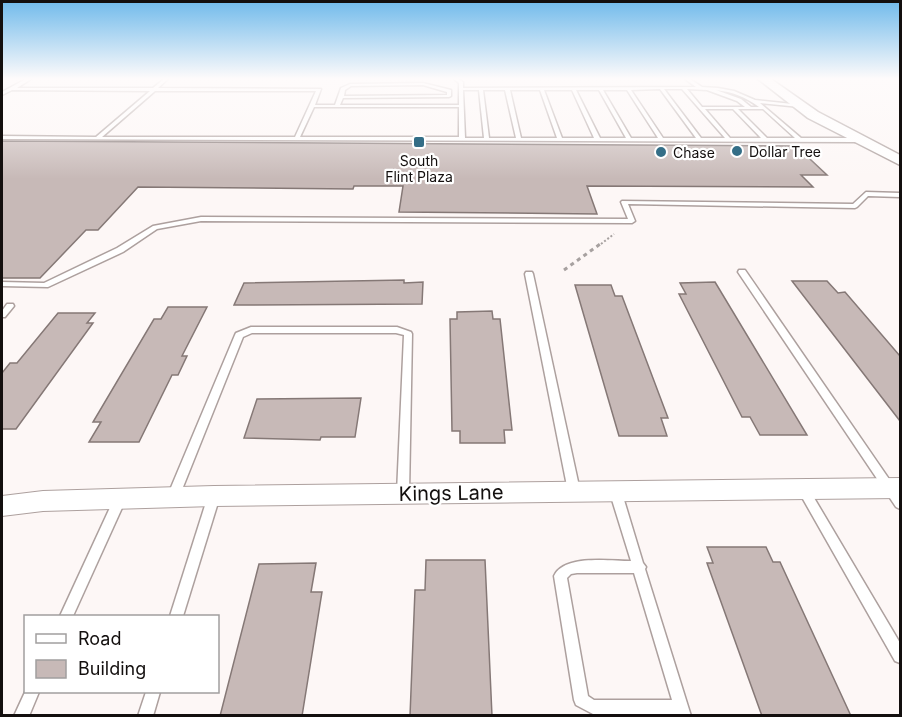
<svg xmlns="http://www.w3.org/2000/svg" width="902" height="717" font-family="Inter,sans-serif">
<rect width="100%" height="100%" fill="#fdf7f6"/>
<g fill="#c7b9b7" stroke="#857876" stroke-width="1.5">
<path d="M2 141 796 146 827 175H801L813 187 587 186 597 214 399 212 403 186H354L353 189 138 187 98 230H86L40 278H2Z"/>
<path d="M404 280V283L423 282 422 304 234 305 244 283Z"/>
<path d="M792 281H827L838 293 845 292 900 356V421Z"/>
<path d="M715 282 807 435H760L750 417H742L679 294H686L680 283Z"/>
<path d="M575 285H611L615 296H622L668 418H661L667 436H619Z"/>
<path d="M168 307H207L182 356H187L178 375H172L139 442H89L101 422H93L154 319H161Z"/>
<path d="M492 311 493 319H500L512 430H504L505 443H460V431H452L450 319H457V312Z"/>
<path d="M58 313H95L87 323H93L16 429H2V373L10 363H17Z"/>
<path d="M361 398 355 437H321L320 440 244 438 257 399Z"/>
<path d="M707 547H766L773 562H780L851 716H762L707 563H713Z"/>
<path d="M426 560H485L492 716H410L415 590H425Z"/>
<path d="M316 563 311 592H322L302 716H220L259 564Z"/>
</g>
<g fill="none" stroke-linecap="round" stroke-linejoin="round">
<defs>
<g id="service">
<path d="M26 79H31L17 88H153L164 79H168L158 88 321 89 315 105H335L341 88 350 84 423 83 451 90V96L449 97 343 98 340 105H459V83L454 79H458L463 82V88L696 87 685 79H690L702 87 718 88 734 91 755 100 802 105 800 107 760 103 801 138H860L863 140 860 142 2 139V136L96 137 150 91 12 90 2 95V92ZM423 85 447 92V95L344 96 345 90 351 86ZM660 89 696 138H663L631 90ZM664 89H682L725 138H701ZM687 89 707 90 737 101 745 107H702ZM463 90H479L484 138H465ZM483 90H505L516 138H489ZM510 90H540L557 138H521ZM544 90H572L594 138H562ZM576 90H599L626 138H600ZM603 90H627L658 138H631ZM716 90C732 92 746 97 759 107H751L741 99ZM155 91H316L295 137H102ZM314 107H459V137H300ZM705 109H733L761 138H730ZM738 109H763L795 138H767Z"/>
<path d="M866 192 900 193V197L868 196 857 207 855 208 628 204 635 221 632 223 201 221 157 229 123 252 48 287 2 286V282L44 283 117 248 153 226 201 217 628 219 621 202 622 201 853 204Z"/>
<path d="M739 270H745L900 495V509L896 507 738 272Z"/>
<path d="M526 272H532L533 274 580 491 578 494 574 496 570 494 568 491 525 274Z"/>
<path d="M7 304H13L14 306 5 317H2V311Z"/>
<path d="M251 327H397L411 332 412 334 409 493 407 496 403 498 399 496 397 493 404 335 396 333H252L243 337 179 497 177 500 173 502 169 500 167 497 235 335 236 333Z"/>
<path d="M803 484 807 486 900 643V663L895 661 799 492 797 489 799 486Z"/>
<path d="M615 485 619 487 621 490 643 563 646 567 645 569 691 716 593 714 576 705 574 700 554 576C564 554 610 561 631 561L609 490 611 487ZM577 573H634L672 700H594L588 696 567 578 571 574Z"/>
<path d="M214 491 218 493 220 496 183 616H170L208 496 210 493Z"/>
<path d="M120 494 124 496 126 499 73 616H60L114 499 116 496Z"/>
<path d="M26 690V692H39L29 716H14Z"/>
<path d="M146 692H160L153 716H138Z"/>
</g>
<path id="minor" d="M900 478V498L214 506 43 511 2 516V496L43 491 214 486Z"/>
<path id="tertiary" d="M758 79H771L818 112 900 155V165L808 118Z"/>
</defs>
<use href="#service" stroke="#ada09e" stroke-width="3"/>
<use href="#minor" stroke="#ada09e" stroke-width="2"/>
<use href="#tertiary" stroke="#ada09e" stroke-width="3"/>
<path stroke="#a7a1a0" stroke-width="2" stroke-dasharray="2 2" stroke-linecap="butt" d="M601 244 614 234"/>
<path stroke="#a7a1a0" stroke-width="3" stroke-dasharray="4 4" stroke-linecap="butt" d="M564 270 603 242"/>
<use href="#service" fill="#fff" fill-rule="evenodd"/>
<use href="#minor" fill="#fff" fill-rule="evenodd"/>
<use href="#tertiary" fill="#fff" fill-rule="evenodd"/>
</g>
<linearGradient id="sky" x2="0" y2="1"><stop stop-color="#70baeb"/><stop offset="0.44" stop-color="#fefbfb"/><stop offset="1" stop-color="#fefbfb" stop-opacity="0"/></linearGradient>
<rect width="902" height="179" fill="url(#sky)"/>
<g fill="#346e87" stroke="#fff" stroke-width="2">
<rect x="413" y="136" width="12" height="12" rx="3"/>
<circle cx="737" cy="151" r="6"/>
<circle cx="661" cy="152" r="6"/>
</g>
<g text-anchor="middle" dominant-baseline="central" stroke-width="4.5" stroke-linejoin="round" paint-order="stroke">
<g font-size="14" fill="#130f0e" stroke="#fff" text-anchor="start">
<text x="749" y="151">Dollar Tree</text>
<text x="673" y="152">Chase</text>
<text x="419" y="160" text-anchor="middle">South<tspan x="419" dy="16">Flint Plaza</tspan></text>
</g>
<g font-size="20" fill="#130f0e" stroke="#fff">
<text transform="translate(451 493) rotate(-1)">Kings Lane</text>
</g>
</g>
<rect width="902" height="717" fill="none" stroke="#130f0e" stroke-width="6"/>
<rect x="24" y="615" width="195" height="78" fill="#ffffff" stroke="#a19f9f" stroke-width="1.5"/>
<rect x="36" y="634" width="30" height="9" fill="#ffffff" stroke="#a19f9f" stroke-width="1.5"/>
<text x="78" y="645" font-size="18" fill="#130f0e">Road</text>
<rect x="36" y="660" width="30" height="18" fill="#c7b9b7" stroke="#a19f9f" stroke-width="1.5"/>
<text x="78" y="675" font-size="18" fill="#130f0e">Building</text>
</svg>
